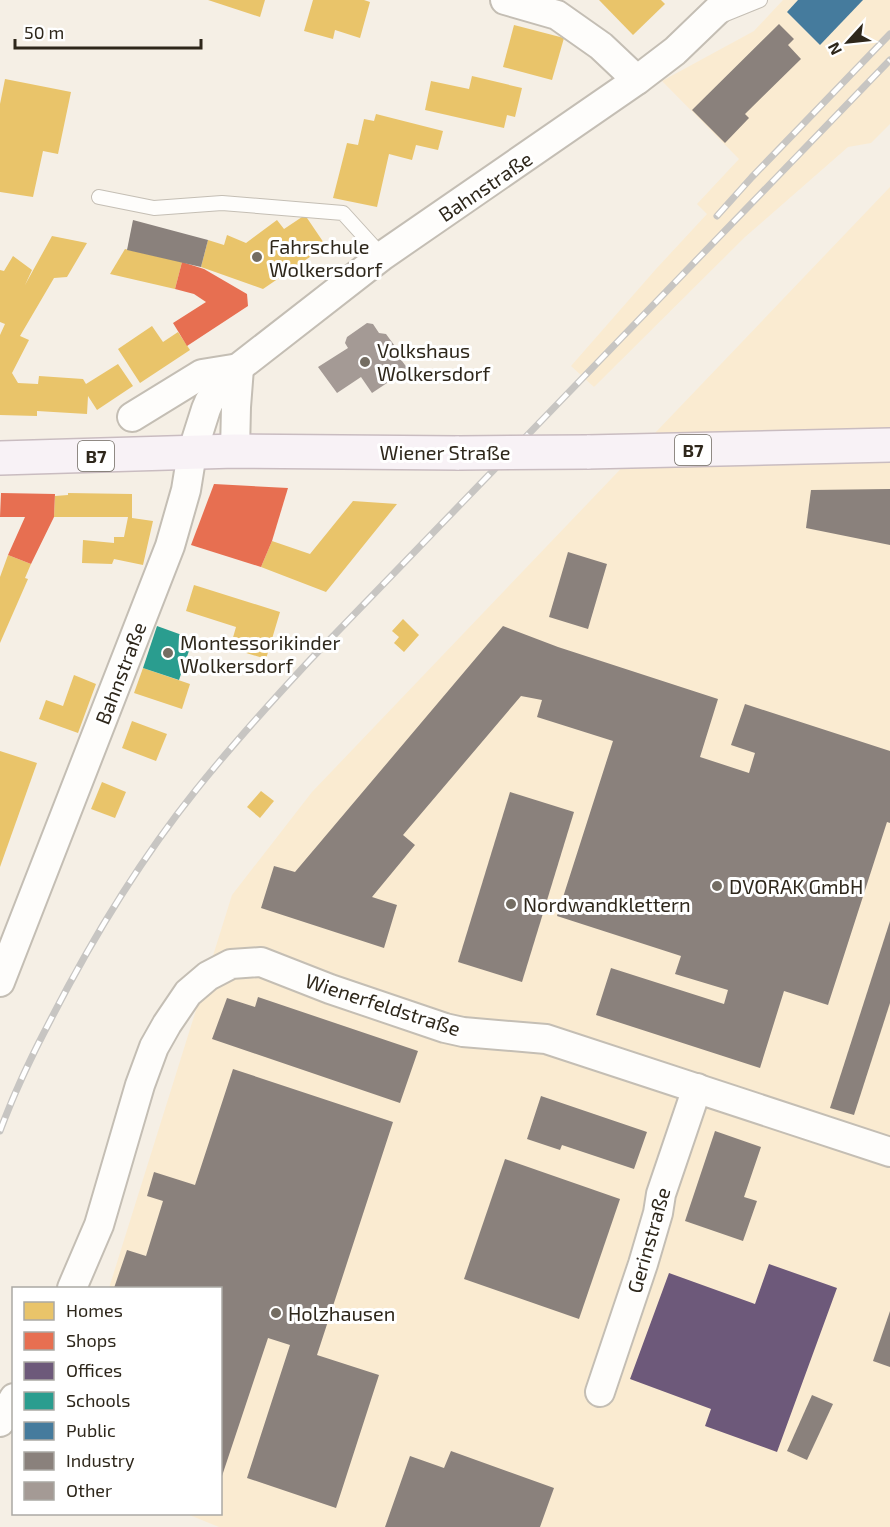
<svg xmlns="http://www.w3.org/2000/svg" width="890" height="1527" font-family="'Exo 2',sans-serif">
<rect width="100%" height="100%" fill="#f5efe5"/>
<g fill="#faebd1">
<path d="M783 0H890V124L871 143 848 147 745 237 594 387 571 366 656 269 707 214 697 204 739 159 662 81 754 31Z"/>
<path d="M890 187V1527H219L187 1514H220V1288H109L232 895 312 792Z"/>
</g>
<g fill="#e9c46a">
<path d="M208 0H265L260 17Z"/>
<path d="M313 0H364L370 2 360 38 335 30 333 39 304 31Z"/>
<path d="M599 0H661L665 4 633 35Z"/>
<path d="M514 25 564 38 552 80 503 67Z"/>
<path d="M472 76 522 88 515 117 507 115 504 128 425 110 431 81 469 89Z"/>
<path d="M5 79 71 92 58 154 43 151 33 197 0 192V104Z"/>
<path d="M376 114 443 131 438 150 416 145 412 160 389 154 377 207 333 198 347 143 358 145 364 119 374 121Z"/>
<path d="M305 215 326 246 263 289 201 267 208 240 224 245 227 235 246 243 277 220 284 229Z"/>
<path d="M52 236 87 243 67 277 54 278 20 336 29 340 12 373 18 383 38 384 39 376 83 379 86 384 118 364 133 386 97 410 88 396 87 414 37 411V416L0 415V335L5 324 0 322V270L4 271 13 256 32 270 25 285Z"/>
<path d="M125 249 182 262 175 289 110 274Z"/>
<path d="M152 326 163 342 178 332 190 350 140 383 118 349Z"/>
<path d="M68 493 132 494V518L153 521 143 565 114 559 112 564 82 563 83 540 114 543V537H124L128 517H54L55 496 68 495Z"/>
<path d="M353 501 397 504 326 592 261 567 272 541 310 554Z"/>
<path d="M8 555 31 564 25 578 28 579 0 643V577Z"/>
<path d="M194 585 280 612 266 659 230 648 236 627 186 611Z"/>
<path d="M403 619 419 635 404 652 394 643 399 637 392 631Z"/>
<path d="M143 668 190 684 182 709 134 693Z"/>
<path d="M74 675 96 684 78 733 39 719 46 700 63 706Z"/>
<path d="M132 721 167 734 156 761 122 748Z"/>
<path d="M0 751 37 763 0 867Z"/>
<path d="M102 782 126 792 115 818 91 809Z"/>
<path d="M261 791 274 801 260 818 247 807Z"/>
</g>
<g fill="#e76f51">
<path d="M182 262 204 269 247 294 248 306 187 346 173 323 206 302 194 294 175 289Z"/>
<path d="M214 484 288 488 272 541 261 567 191 545Z"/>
<path d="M1 493 55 494 54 517 31 564 8 555 25 517H0Z"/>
</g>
<path fill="#6d597a" d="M769 1264 837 1288 777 1452 705 1426 711 1409 630 1379 669 1273 755 1304Z"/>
<path fill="#2a9d8f" d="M157 626 193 639 179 680 143 668Z"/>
<path fill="#457b9d" d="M798 0H863L820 45 787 12Z"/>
<g fill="#8a817c">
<path d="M779 24 794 39 788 45 801 59 745 114 749 118 725 143 692 110Z"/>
<path d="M133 220 208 240 201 267 127 250Z"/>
<path d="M890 489V545L806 528 811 490Z"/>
<path d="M568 552 607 564 588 629 549 617Z"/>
<path d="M503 626 558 647 718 699 700 757 749 773 755 753 731 745 745 704 890 751V823L887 822 828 1005 784 991 760 1068 596 1015 611 968 724 1004 728 990 675 974 681 956 557 916 613 741 537 717 542 700 521 696 403 835 415 845 372 897 397 905 384 948 261 908 274 866 295 872Z"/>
<path d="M510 792 574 812 522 982 458 962Z"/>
<path d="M890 921V1003L854 1115 830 1108Z"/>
<path d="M258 997 418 1051 400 1103 212 1039 227 998 255 1007Z"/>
<path d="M233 1069 393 1122 317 1355 379 1375 336 1508 247 1478 290 1345 268 1338 220 1482V1288H114L127 1250 146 1256 163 1201 147 1196 154 1172 195 1185Z"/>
<path d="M541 1096 647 1132 634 1169 562 1145 560 1150 527 1139Z"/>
<path d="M715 1131 761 1147 744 1197 757 1201 743 1241 685 1221Z"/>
<path d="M505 1159 620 1199 579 1319 464 1279Z"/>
<path d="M890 1311V1367L873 1361Z"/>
<path d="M812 1395 833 1404 807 1460 787 1451Z"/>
<path d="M451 1451 554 1488 540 1527H385L410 1456 444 1468Z"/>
</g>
<path fill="#a49a95" d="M367 323 373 324 379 333 386 334 400 353 399 357 408 369 372 393 361 377 337 393 318 367 348 348 345 343 347 337Z"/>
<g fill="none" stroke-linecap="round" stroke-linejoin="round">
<defs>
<g id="service">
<path d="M723 15 760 0"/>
<path d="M99 197 154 208 222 203 343 213 382 256"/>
</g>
<g id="minor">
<path d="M505 0 557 15 601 46 637 80"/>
<path d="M132 417 202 374 239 368"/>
<path d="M235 451 236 407 239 368"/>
<path d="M0 982 170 546 186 490 192 453 206 409 209 402 224 379 382 256 637 80 675 51 728 0"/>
<path d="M72 1288 99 1225 140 1085 154 1047 167 1024 188 993 208 976 231 964 261 962 330 989 445 1028 463 1032 546 1039 890 1152"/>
<path d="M600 1392 643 1264 658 1213 661 1194 697 1088"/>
<path d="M0 1422 14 1398"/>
</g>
<g id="primary">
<path d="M587 452 890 445"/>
<path d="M0 458 235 451 459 453"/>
</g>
</defs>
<use href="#service" stroke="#c4beb4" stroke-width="16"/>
<use href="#minor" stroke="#c4beb4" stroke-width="32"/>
<use href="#primary" stroke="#c9bcc0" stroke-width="36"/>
<use href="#service" stroke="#fefdfb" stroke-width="14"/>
<use href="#minor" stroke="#fefdfb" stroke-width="28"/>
<use href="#primary" stroke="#f8f2f6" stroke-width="33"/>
<defs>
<g id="rail">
<path d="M717 216 752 177 890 34"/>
<path d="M0 1131C14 1093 32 1055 51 1019 92 939 140 860 196 790 232 745 271 702 310 660L890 60"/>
</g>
</defs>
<use href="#rail" stroke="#c7c5c2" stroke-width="7"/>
<use href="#rail" stroke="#fff" stroke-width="4.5" stroke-dasharray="14" stroke-linecap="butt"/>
<defs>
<path id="primary-bridge" d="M459 453 587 452"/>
</defs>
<use href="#primary-bridge" stroke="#c9bcc0" stroke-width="36" stroke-linecap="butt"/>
<use href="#primary-bridge" stroke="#f8f2f6" stroke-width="33"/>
</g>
<g fill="#746d62" stroke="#fff" stroke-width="2">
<circle cx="257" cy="257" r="6"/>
<circle cx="365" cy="362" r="6"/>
<circle cx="168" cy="653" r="6"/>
<circle cx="717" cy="886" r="6"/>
<circle cx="511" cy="904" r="6"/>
<circle cx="276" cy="1313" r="6"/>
</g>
<g text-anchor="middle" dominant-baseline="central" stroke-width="6" stroke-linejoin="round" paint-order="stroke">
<g fill="#fff" stroke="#6d685f" stroke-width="1.5">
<rect x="675" y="435" width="36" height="30" rx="4.5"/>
<rect x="78" y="441" width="36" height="30" rx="4.5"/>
</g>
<g font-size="18" font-weight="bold" fill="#2e271b">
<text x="693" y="450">B7</text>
<text x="96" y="456">B7</text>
</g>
<g font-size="20" fill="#2e271b" stroke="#fff">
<text transform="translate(485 186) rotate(-34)">Bahnstraße</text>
<text x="445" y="452">Wiener Straße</text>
<text transform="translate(120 673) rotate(-69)">Bahnstraße</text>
<text transform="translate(383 1004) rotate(18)">Wienerfeldstraße</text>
<text transform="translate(648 1240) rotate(-74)">Gerinstraße</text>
</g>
<g font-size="20" fill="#2e271b" stroke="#fff" text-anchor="start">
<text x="269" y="246">Fahrschule<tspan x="269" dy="23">Wolkersdorf</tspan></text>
<text x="377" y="350">Volkshaus<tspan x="377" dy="23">Wolkersdorf</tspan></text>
<text x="180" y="642">Montessorikinder<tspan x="180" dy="23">Wolkersdorf</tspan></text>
<text x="729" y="886">DVORAK GmbH</text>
<text x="523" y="904">Nordwandklettern</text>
<text x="288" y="1313">Holzhausen</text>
</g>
</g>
<rect x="12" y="1287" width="210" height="228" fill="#ffffff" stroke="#aba9a4" stroke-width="1.5"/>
<rect x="24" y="1302" width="30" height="18" fill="#e9c46a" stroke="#aba9a4" stroke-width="1.5"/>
<text x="66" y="1317" font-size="18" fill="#2e271b">Homes</text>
<rect x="24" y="1332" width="30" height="18" fill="#e76f51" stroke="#aba9a4" stroke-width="1.5"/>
<text x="66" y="1347" font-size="18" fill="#2e271b">Shops</text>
<rect x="24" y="1362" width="30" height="18" fill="#6d597a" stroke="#aba9a4" stroke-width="1.5"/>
<text x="66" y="1377" font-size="18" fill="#2e271b">Offices</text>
<rect x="24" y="1392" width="30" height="18" fill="#2a9d8f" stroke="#aba9a4" stroke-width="1.5"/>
<text x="66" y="1407" font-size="18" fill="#2e271b">Schools</text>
<rect x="24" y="1422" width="30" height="18" fill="#457b9d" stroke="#aba9a4" stroke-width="1.5"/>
<text x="66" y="1437" font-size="18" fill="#2e271b">Public</text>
<rect x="24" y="1452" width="30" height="18" fill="#8a817c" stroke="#aba9a4" stroke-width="1.5"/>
<text x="66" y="1467" font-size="18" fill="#2e271b">Industry</text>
<rect x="24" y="1482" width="30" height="18" fill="#a49a95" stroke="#aba9a4" stroke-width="1.5"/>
<text x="66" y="1497" font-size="18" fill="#2e271b">Other</text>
<g transform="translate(848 42) rotate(243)" stroke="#ffffff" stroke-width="4.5" paint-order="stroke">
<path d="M0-4.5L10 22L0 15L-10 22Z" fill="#2e271b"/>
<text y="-9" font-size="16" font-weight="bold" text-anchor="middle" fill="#2e271b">N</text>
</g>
<path d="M15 39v9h186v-9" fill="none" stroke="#2e271b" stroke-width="3"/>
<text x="24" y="39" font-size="18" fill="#2e271b" stroke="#ffffff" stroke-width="4.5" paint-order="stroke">50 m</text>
</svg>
